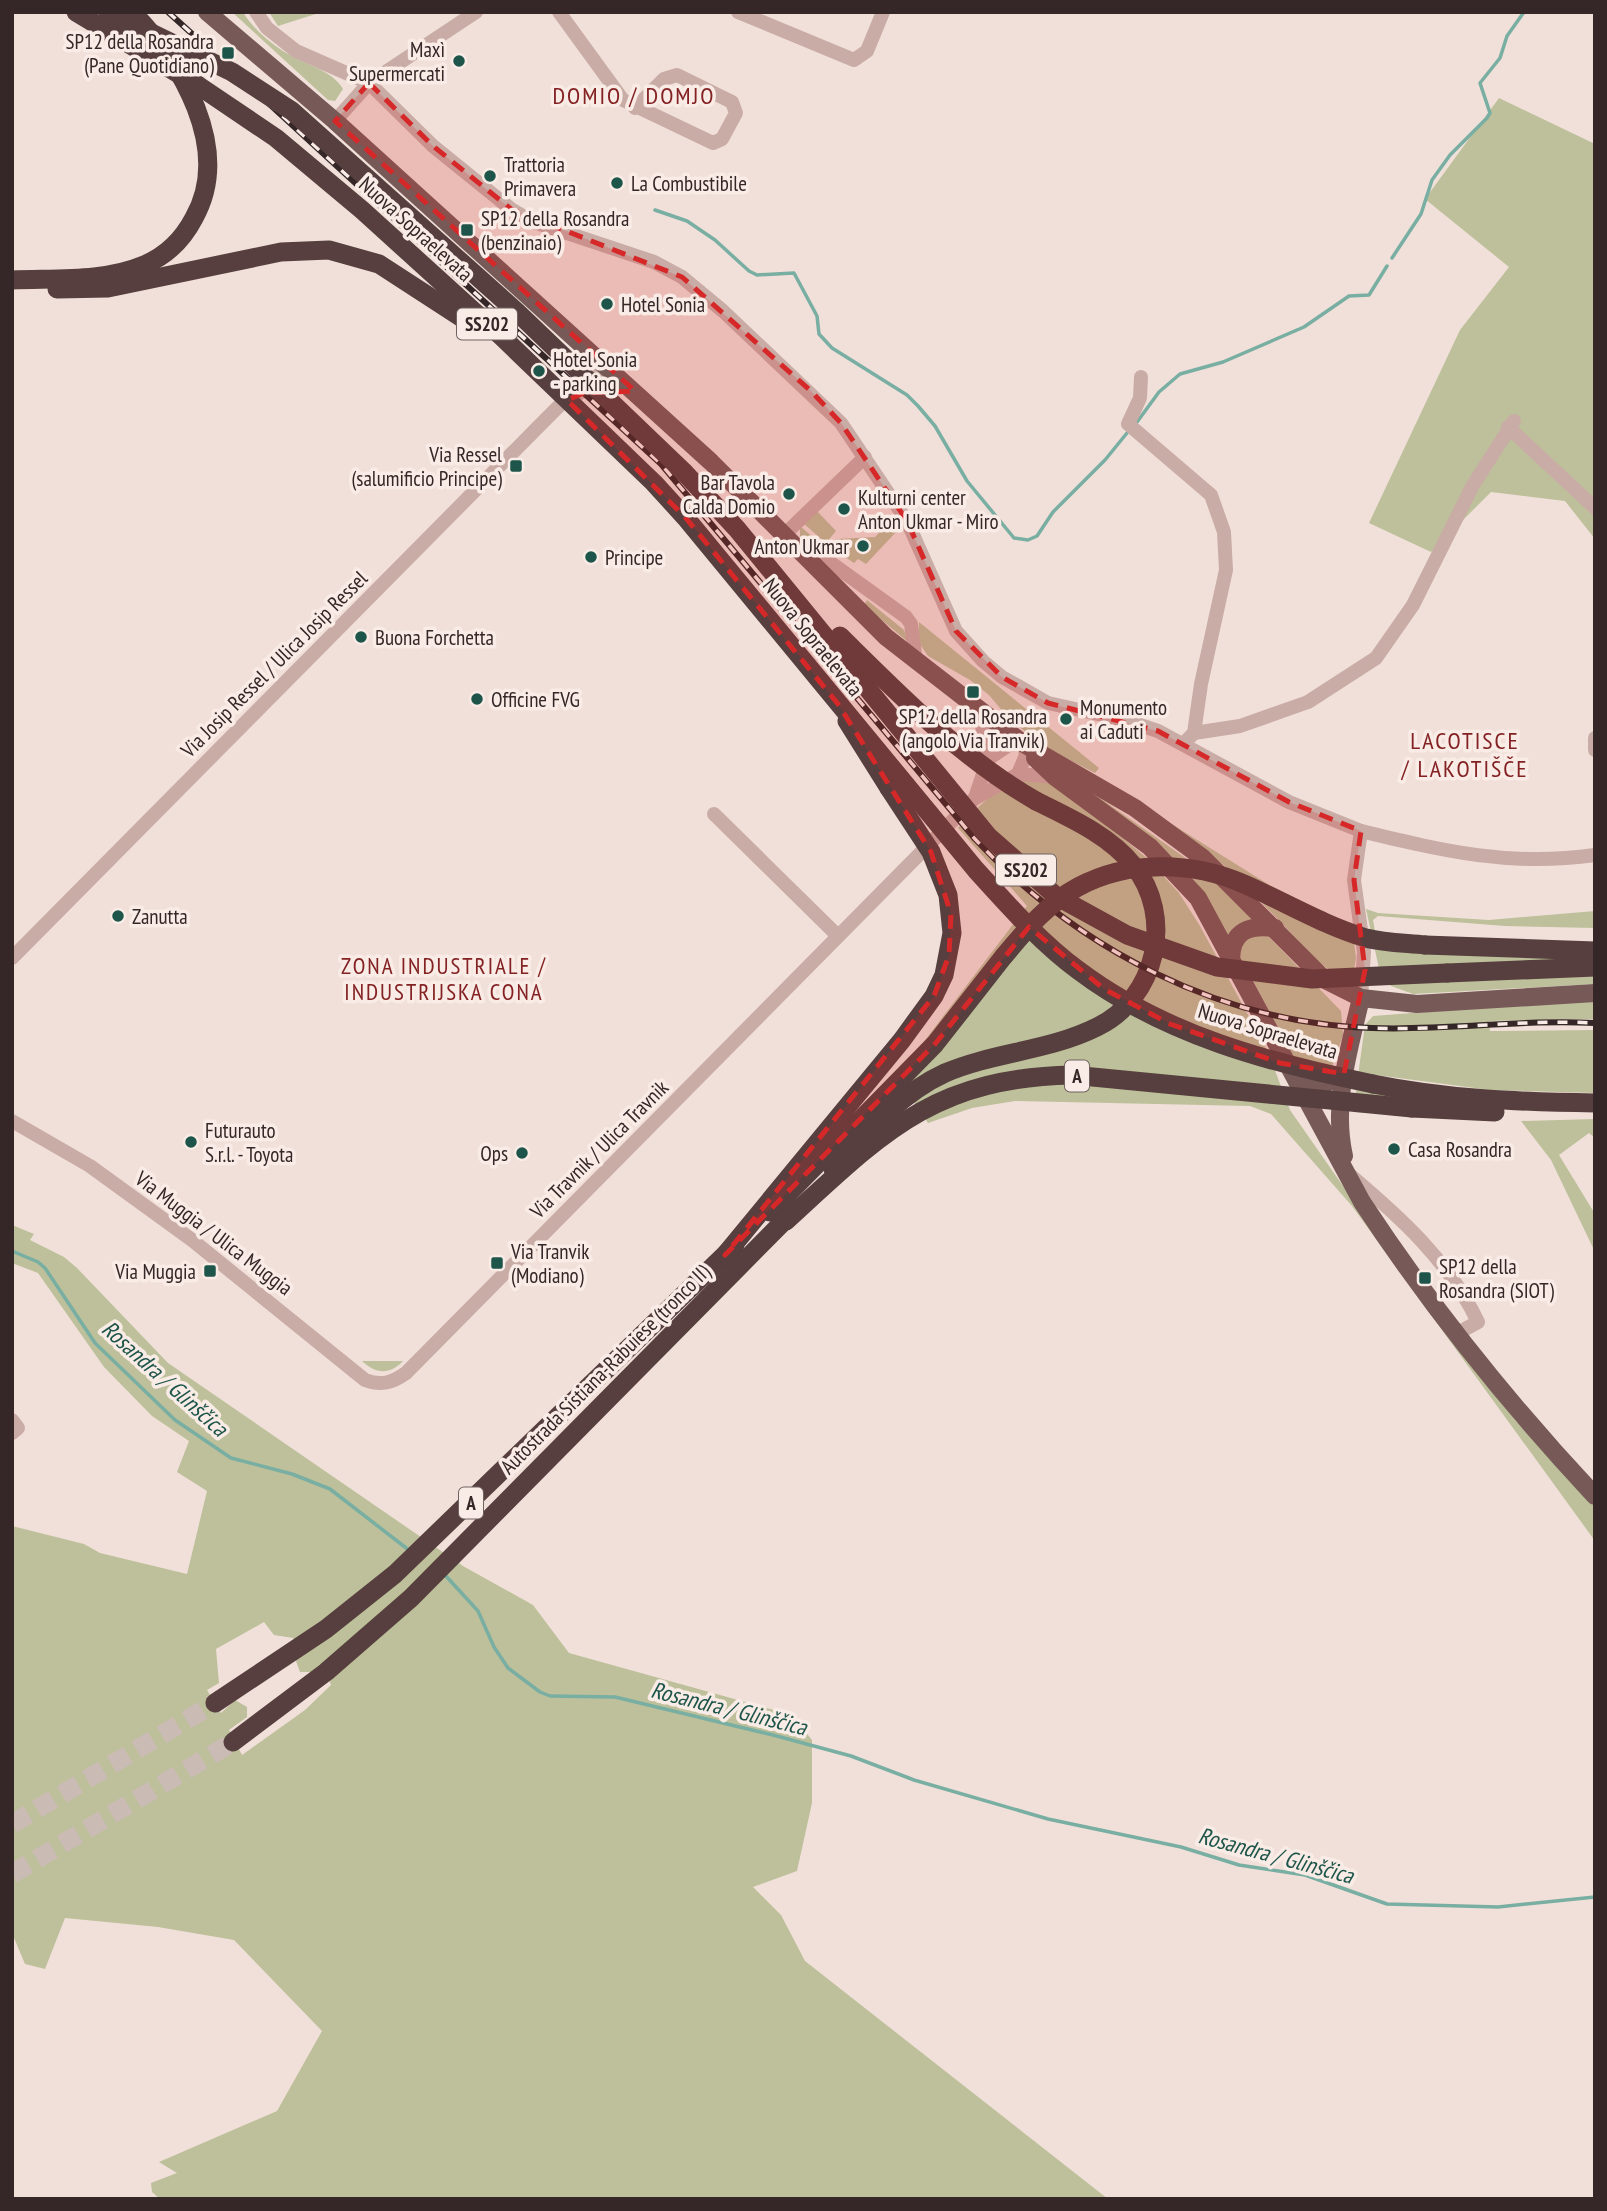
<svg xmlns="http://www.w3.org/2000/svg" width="1607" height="2211" font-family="'PT Sans Narrow',sans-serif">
<rect width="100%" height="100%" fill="#f1e0d9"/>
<g fill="#bdc09a" fill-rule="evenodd">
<path d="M232 12H243C252 28 272 45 288 54 306 65 332 70 343 89L335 101 328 100Z"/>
<path d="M269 12H322L278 26Z"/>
<path d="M1499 98 1595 144V539L1565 501 1491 492 1431 552 1369 523 1460 330 1509 267 1425 199Z"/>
<path d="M817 511 836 531 826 543 803 523Z"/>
<path d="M800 526 823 546 810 547 800 536Z"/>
<path d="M897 531 866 564 858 559 854 563 830 547 837 539 875 537 880 532Z"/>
<path d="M867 600 904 630 908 642 864 605Z"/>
<path d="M919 622 1099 768 1095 773 1048 749 1010 720 989 695 970 680 928 656 919 643Z"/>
<path d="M1023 779 1056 783 1148 859 1179 893 1200 926 1268 1052 1290 1110 1373 1229 1516 1421 1595 1503V1541L1352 1206 1271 1114 1250 1106 1015 1101 972 1108 928 1123 897 1077 1027 906 958 828C976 809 997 786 1023 779Z"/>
<path d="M1093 793 1221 883 1258 920 1228 937Z"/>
<path d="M1162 818 1271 886 1352 925 1356 958 1351 988 1318 961 1231 871Z"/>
<path d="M1366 909 1378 913 1489 920 1595 911V928L1505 926 1378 916 1373 920 1375 931 1552 956V959L1595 972V984L1413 994 1391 986 1380 973Z"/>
<path d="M1250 933 1268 936 1341 1011 1343 1035 1332 1067 1298 1065 1238 953 1239 942Z"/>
<path d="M1595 999V1019L1489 1021 1490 1031 1595 1030V1093L1490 1090 1376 1075 1412 1100V1115L1353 1112 1365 1025 1373 1016Z"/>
<path d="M1595 1119V1138L1589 1133 1559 1155 1595 1214V1252L1551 1160 1521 1121Z"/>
<path d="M12 1225 34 1234 30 1240 64 1257 77 1268 168 1363 463 1566 533 1605 569 1653 792 1715 812 1740V1803L797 1871 753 1887 781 1915 805 1961 1108 2199H160L152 2192 151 2183 177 2173 159 2162 277 2111 322 2031 234 1940 158 1927 65 1918 45 1969 25 1964 12 1933V1526L84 1544 100 1553 187 1574 207 1491 177 1472 189 1441 152 1416 104 1367 38 1273 12 1263ZM264 1622 274 1635 293 1638 300 1648 296 1661 300 1672H326L331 1685 305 1710 242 1755 229 1730 247 1717V1707L235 1700 221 1713 207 1690 219 1683 216 1649Z"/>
<path d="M362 1361H403C390 1375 375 1374 362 1361Z"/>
</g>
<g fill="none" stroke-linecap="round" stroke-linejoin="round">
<g stroke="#79aea2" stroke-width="3.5">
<path d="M655 210 687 221 715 240 749 271 757 275 794 273 817 316 819 334 832 348 907 395 918 406 935 426 967 481 1014 538 1028 540 1037 536 1053 512 1105 460 1127 433"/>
<path d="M1392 258 1421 214 1432 180 1450 155 1487 118 1490 113 1480 83 1500 58 1507 36 1524 12"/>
<path d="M1137 422 1159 392 1180 374 1223 362 1304 327 1349 296 1369 295 1387 266"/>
<path d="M12 1251 38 1262 45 1268 95 1343 175 1420 231 1458 292 1474 330 1489 410 1551"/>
<path d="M445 1575 478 1611 494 1647 508 1668 540 1692 550 1696 615 1697 773 1735 851 1756 914 1780 1048 1819 1181 1847 1239 1865 1305 1875 1387 1904 1498 1907 1595 1897"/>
</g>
<g stroke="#cbbbb5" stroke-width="19" stroke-dasharray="19 10" stroke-linecap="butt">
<path d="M12 1824 215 1703"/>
<path d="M12 1874 233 1742"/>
</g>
<g stroke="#c9aca5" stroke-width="14">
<path d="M256 12 267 28 296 51 369 83 433 146 511 209 531 221 654 262 682 277 723 311 841 423 907 521 956 631 983 661 1002 677 1048 703 1125 720 1158 731 1289 802 1361 831 1354 880 1364 952 1361 998"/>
<path d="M559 12 623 100 713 143 722 139 736 113 732 102 677 75 664 79 635 108"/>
<path d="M738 12 854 60 867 51 883 12"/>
<path d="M335 121 369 83 476 12"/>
<path d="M1141 377 1140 398 1128 424 1211 495 1224 532 1226 570 1201 684 1194 733"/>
<path d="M1508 427 1595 508"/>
<path d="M785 534 865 457"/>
<path d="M810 560 831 563 906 617 911 624 916 662"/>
<path d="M1595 738V750"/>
<path d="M1184 743 1194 733 1240 726 1308 702 1376 658 1413 605 1473 485 1514 421"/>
<path d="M988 759 1009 745 1024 744 1026 755 1018 774"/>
<path d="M975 798 988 759 979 709"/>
<path d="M714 814 838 936"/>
<path d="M1361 831C1444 851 1509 867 1595 855"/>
<path d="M12 958 544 421 565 400 591 388 602 362 579 367 570 378"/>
<path d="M12 1121 90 1166 192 1240 365 1380C381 1386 392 1383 406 1373L974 799 1018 774 1055 777"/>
<path d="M1349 1174C1400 1217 1449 1261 1478 1322L1456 1334"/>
<path d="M12 1420 18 1428 12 1433"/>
</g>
<g stroke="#775a58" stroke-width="18">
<path d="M207 12 335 121 711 462 886 637 1024 744 1135 808 1203 858 1325 980 1361 998 1417 1004 1595 993"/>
<path d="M1035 758 1055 777 1150 847 1198 898 1362 1202C1431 1307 1509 1404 1595 1496"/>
<path d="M1231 959C1232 930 1249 925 1275 928"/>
<path d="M1296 1079 1325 1084 1344 1074"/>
<path d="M1344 1156C1332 1103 1349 1050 1361 998"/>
</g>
<g stroke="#563f3e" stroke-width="19">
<path d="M12 280C55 278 104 282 144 265 166 256 183 239 194 218 233 149 181 62 132 12"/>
<path d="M847 721 889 788"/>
<path d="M1425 945 1595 951"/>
<path d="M1447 973 1595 967"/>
<path d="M1373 1084C1447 1099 1520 1102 1595 1103"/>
<path d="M1412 1108 1495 1112"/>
<path d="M833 1169C866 1133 901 1093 945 1073 994 1052 1049 1051 1097 1027 1157 998 1175 916 1133 865 1109 835 1070 818 1036 801"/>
<path d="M770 1212 935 1044 1004 956"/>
<path d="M215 1703 326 1629 395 1574 735 1245"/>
<path d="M233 1742 326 1672 411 1598 796 1209"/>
</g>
<defs>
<g id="rail">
<path d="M168 12 200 41"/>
<path d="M253 89 661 464 975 839C1078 949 1219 1023 1372 1028 1446 1031 1521 1019 1595 1023"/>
</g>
</defs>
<use href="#rail" stroke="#352727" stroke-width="6"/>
<use href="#rail" stroke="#f9ebe5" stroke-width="3.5" stroke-dasharray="10" stroke-linecap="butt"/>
<g stroke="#563f3e" stroke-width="19">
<path d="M76 12 199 86 276 138 362 210 501 336 654 483 685 517 976 870C1008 905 1040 942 1078 970 1164 1035 1270 1063 1373 1084"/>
<path d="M108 12 232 72 292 111 517 312 683 471 737 529 988 836 1056 896 1127 935 1217 967 1312 979 1447 973"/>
<path d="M57 289 108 288 281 252 329 250 379 264 476 327"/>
<path d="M840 636C901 696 961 758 1036 801"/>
<path d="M1004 956C1025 931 1048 903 1078 887 1128 860 1192 861 1244 884 1285 902 1323 925 1366 938 1385 943 1406 943 1425 945"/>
<path d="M786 1221C882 1133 933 1078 1072 1075L1412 1108"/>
<path d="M725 1255 902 1040 934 996 944 975 952 933 948 895 931 852 889 788"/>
</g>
</g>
<path fill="#d62828" fill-opacity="0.2" stroke="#d62828" stroke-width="5" stroke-dasharray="14 9" stroke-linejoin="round" d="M369 83 433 146 511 209 682 277 811 391 841 423 907 521 956 631 1002 677 1048 703 1158 731 1289 802 1361 831 1354 880 1365 970 1344 1074 1280 1063 1170 1024 1104 989 1029 927 935 1044 725 1255 934 996 949 955 951 914 931 852 838 704 685 517 567 400 584 393 635 391 335 121Z"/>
<g fill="#1d554a" stroke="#f9ebe5" stroke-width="2.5">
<rect x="221" y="46" width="14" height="14" rx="3.5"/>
<circle cx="459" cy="61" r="7"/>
<circle cx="490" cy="176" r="7"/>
<circle cx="617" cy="183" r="7"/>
<rect x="460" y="223" width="14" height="14" rx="3.5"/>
<circle cx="607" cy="304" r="7"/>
<circle cx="539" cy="371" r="7"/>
<rect x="509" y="459" width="14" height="14" rx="3.5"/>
<circle cx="789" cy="494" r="7"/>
<circle cx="844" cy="509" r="7"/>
<circle cx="863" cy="546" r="7"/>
<circle cx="591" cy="557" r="7"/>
<circle cx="361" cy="637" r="7"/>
<rect x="966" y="685" width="14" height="14" rx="3.5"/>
<circle cx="477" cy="699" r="7"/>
<circle cx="1066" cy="719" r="7"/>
<circle cx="118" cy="916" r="7"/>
<circle cx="191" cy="1142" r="7"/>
<circle cx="1394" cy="1149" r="7"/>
<circle cx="522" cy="1153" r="7"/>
<rect x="490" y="1256" width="14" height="14" rx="3.5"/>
<rect x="203" y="1264" width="14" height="14" rx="3.5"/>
<rect x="1418" y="1271" width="14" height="14" rx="3.5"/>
</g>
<g text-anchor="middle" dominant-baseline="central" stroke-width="7" stroke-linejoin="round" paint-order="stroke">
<g fill="#f9ebe5" stroke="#706260" stroke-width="2">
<rect x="457" y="308.5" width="60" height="31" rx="5"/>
<rect x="996" y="854.5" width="60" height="31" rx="5"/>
<rect x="1065" y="1060.5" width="24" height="31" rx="5"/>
<rect x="459" y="1487.5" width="24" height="31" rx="5"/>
</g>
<g font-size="19" font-weight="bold" fill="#352727">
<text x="487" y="324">SS202</text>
<text x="1026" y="870">SS202</text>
<text x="1077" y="1076">A</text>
<text x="471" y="1503">A</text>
</g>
<g font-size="21" fill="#352727" stroke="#f9ebe5" text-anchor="start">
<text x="214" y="41" text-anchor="end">SP12 della Rosandra<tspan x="214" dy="24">(Pane Quotidiano)</tspan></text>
<text x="445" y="49" text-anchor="end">Maxì<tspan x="445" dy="24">Supermercati</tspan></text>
<text x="504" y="164">Trattoria<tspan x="504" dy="24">Primavera</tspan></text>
<text x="631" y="183">La Combustibile</text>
<text x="481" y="218">SP12 della Rosandra<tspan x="481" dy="24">(benzinaio)</tspan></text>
<text x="621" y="304">Hotel Sonia</text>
<text x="553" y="359">Hotel Sonia<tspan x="553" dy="24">- parking</tspan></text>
<text x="502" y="454" text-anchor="end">Via Ressel<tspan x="502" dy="24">(salumificio Principe)</tspan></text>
<text x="775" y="482" text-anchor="end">Bar Tavola<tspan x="775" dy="24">Calda Domio</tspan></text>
<text x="858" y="497">Kulturni center<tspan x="858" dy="24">Anton Ukmar - Miro</tspan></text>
<text x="849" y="546" text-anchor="end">Anton Ukmar</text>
<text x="605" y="557">Principe</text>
<text x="375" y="637">Buona Forchetta</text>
<text x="491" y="699">Officine FVG</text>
<text x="1080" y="707">Monumento<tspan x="1080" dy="24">ai Caduti</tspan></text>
<text x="973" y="716" text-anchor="middle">SP12 della Rosandra<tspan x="973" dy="24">(angolo Via Tranvik)</tspan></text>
<text x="132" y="916">Zanutta</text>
<text x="205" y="1130">Futurauto<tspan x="205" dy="24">S.r.l. - Toyota</tspan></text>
<text x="1408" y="1149">Casa Rosandra</text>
<text x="508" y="1153" text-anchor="end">Ops</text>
<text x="511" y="1251">Via Tranvik<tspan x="511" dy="24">(Modiano)</tspan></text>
<text x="1439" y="1266">SP12 della<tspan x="1439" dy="24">Rosandra (SIOT)</tspan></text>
<text x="196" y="1271" text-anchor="end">Via Muggia</text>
</g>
<g font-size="21" fill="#352727" stroke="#f9ebe5">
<text transform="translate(416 229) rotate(42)">Nuova Sopraelevata</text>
<text transform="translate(813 637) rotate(51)">Nuova Sopraelevata</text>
<text transform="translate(274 664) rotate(-45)">Via Josip Ressel / Ulica Josip Ressel</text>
<text transform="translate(1268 1031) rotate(17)">Nuova Sopraelevata</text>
<text transform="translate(599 1149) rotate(-45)">Via Travnik / Ulica Travnik</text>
<text transform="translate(214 1233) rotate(37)">Via Muggia / Ulica Muggia</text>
<text transform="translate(605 1369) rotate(-45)">Autostrada Sistiana-Rabuiese (tronco II)</text>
</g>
<g font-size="23" letter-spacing="2" fill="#832123" stroke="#f9ebe5">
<text x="444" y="965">ZONA INDUSTRIALE /<tspan x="444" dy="26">INDUSTRIJSKA CONA</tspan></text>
</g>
<g font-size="23" font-style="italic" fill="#1d554a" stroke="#f9ebe5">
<text transform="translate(165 1378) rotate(42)">Rosandra / Glinščica</text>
<text transform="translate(729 1708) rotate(14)">Rosandra / Glinščica</text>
<text transform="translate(1276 1855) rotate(15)">Rosandra / Glinščica</text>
</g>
<g font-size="24" letter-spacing="2" fill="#832123" stroke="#f9ebe5">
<text x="634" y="95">DOMIO / DOMJO</text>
<text x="1465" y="740">LACOTISCE<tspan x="1465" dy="28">/ LAKOTIŠČE</tspan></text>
</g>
</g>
<rect width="1607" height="2211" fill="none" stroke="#352727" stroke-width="28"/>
</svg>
